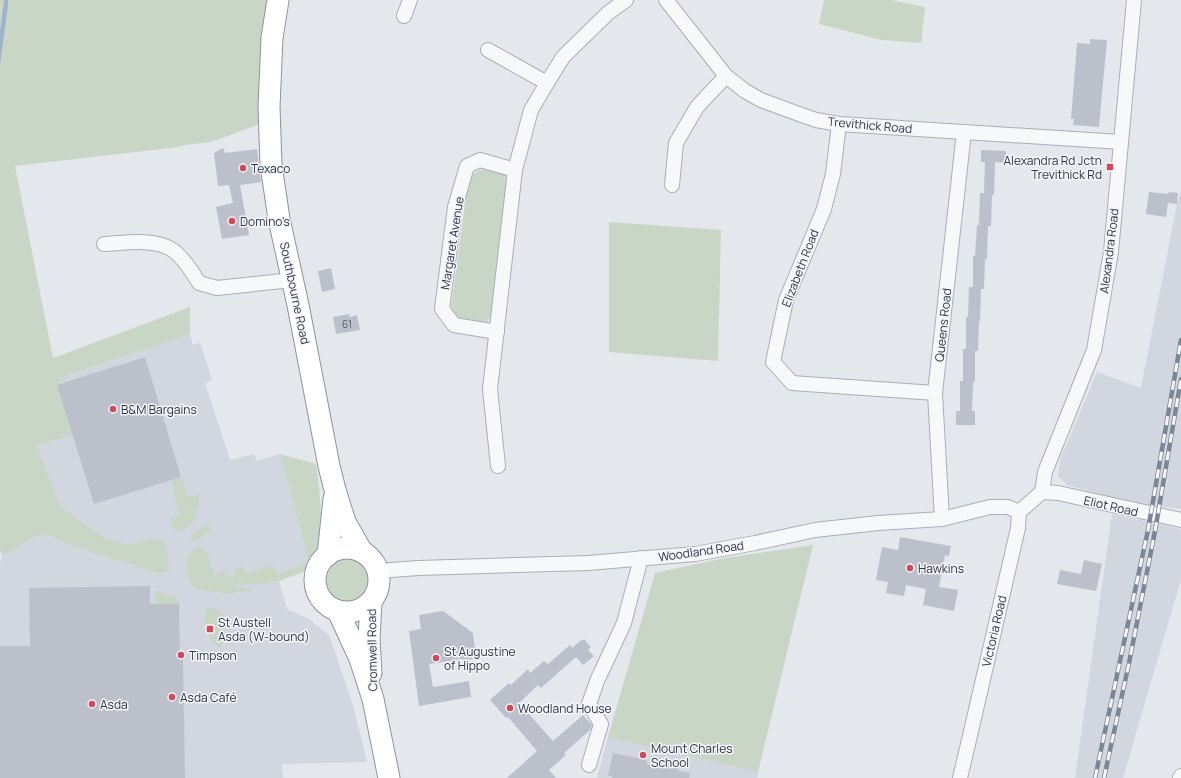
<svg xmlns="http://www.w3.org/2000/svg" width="1181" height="778" font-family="Manrope,sans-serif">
<rect width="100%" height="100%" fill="#e4e7ec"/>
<g fill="#d2d6de">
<path d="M1181 190V509L1134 503 1115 499 1067 485 1058 476 1060 460 1097 372 1141 388 1176 209Z"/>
<path d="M190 335 193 345 200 343 203 351 212 380 205 383 230 460 254 454 257 461 280 454 309 562 277 574 287 609 309 619 329 635 352 702 367 762 282 764 283 778H0V563L2 556 43 533 21 406 69 375 145 349Z"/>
<path d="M1112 514 1181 529V579L1123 778H1075Z"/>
<path d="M608 737 758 772 757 778H597Z"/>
</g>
<g fill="#c9d6c5">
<path d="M0 0H4L0 31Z"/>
<path d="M8 0H284L260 124 211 142 184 145 179 147 15 166 53 358 190 307V335L145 349 69 375 57 383 73 434 36 445 60 506 90 528 105 538 125 544H133L154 538 163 541 167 551 169 571 160 574 74 546 43 533 2 556 0 550V66Z"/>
<path d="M824 0H891L925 7 921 43 882 40 819 24Z"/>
<path d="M479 170H488L504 174 508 182 492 314 487 322 481 324 458 320 454 315 451 308 468 181 472 175Z"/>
<path d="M609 222 721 230 718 361 609 352Z"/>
<path d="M280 454 316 464C321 499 326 537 309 570L279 581 262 584H247L240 582 235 584 216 577V579L233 584 231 585 242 588 256 589 229 594 197 589 191 585C187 570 182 555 199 547L205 550 215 575 225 571 227 577 236 574 234 569 243 566 246 574 274 565 277 574 309 562Z"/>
<path d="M181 477 188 497 199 494C199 500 199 506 197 513 194 520 188 533 178 531 176 530 174 529 173 527 171 525 171 521 170 518L179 516 172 480Z"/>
<path d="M204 525H209L211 527 210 531 195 541H191L190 538Z"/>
<path d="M813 545 758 772 608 737 655 573 725 558Z"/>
<circle cx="346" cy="580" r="23"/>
<path d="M155 590 175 598 179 604H156Z"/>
<path d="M210 607 221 611 224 616 225 638 224 643 220 648C214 644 209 641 208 634H212V626L206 625C203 619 204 611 210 607Z"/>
</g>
<path fill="#9fb4cc" d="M4 0H8V5L0 66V31Z"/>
<g fill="#bbc0ca">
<path d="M1090 39 1107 40 1099 127 1073 125 1074 119H1071L1077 43 1090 44Z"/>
<path d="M223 148 225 153 257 149 261 182 240 185 249 235 222 239 216 207 233 203 229 185 218 186 214 153Z"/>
<path d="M981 150 1006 151V163L995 162 994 195H992L991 226H988L987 259H985L984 289H981L980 321H979L978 351H975V382H973L972 411H975V425H956V411H960V381H963V349H966V317H968L969 287H973V256H975L977 225H979L980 193H984L985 162H981Z"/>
<path d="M1149 192 1168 194 1169 192 1178 193 1177 204 1168 203 1166 217 1146 214Z"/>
<path d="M331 268 335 289 322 292 318 271Z"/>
<path d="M349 314V317L357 315 360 330 336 334 333 317Z"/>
<path d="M145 357 181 477 94 504 57 385Z"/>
<path d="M900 537 951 546 949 556 945 555 939 587 958 590 954 611 923 605 926 589 906 585 904 596 886 593 888 582 876 580 882 547 898 550Z"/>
<path d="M1084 560 1102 564 1096 591 1057 584 1060 570 1081 574Z"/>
<path d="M150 586V604H179L180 659H183L185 778H0V646H30L29 588Z"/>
<path d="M443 611 473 633 476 659 463 660V659L429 664 433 687 469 681 471 697 419 706 409 631 421 629 419 615Z"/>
<path d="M584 639 591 647 588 650 594 656 583 665 576 657 541 688 538 685 519 703 553 741 583 715 592 725 590 730 564 753 566 755 549 770 556 778H507L537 751 508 717 506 718 490 700 509 683 511 685 528 669 530 673 544 661 548 664 570 645 572 648 581 640 582 641Z"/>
<path d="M613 753 647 760 646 764 665 768 667 761 679 764 678 771 690 773 689 778H612V776H608Z"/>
</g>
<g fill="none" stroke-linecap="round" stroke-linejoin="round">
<defs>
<g id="minor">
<path d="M666 0 726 76 745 91 761 100 799 114 816 120 839 124 1121 142"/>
<path d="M404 16 410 0"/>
<path d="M488 50 547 83"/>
<path d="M839 124 833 174 824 209 786 300 773 362 792 383 935 393"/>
<path d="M672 185 676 143 697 107 726 76"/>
<path d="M104 244C124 243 153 238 171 249 181 255 193 273 199 283L217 288 292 280"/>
<path d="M497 332 454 325 442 309 455 207 467 166 480 160 515 170"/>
<path d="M498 466 490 389 515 170 531 110 547 83 563 57 608 13 626 0"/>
<path d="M1042 492 1045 472 1094 350 1111 252 1134 0"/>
<path d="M1042 492 1058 493 1181 520"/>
<path d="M942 519 935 393 964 132"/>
<path d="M378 571 418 568 588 563 695 554 755 543 815 530 878 523 942 519 990 507H1008L1019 512"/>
<path d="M589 765 601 724 589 704 597 681 624 623 641 558"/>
<path d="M960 778 969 740 1018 528 1019 512 1042 492"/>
<path d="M1180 778 1181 776"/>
</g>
<g id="highway">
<path d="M278 0 272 38 269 107 271 165 279 219 298 305 329 466 335 490 345 522 362 552"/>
<circle cx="347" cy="580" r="32"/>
<path d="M328 555 334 499"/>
<path d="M371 602 369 639 371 673"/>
<path d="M338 611 360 659 373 699 389 778"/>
</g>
</defs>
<use href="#minor" stroke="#a9aeb7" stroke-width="16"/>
<use href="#highway" stroke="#8b94a3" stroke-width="23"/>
<use href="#minor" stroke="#f7f8fa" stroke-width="14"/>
<use href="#highway" stroke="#fff" stroke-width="21"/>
<defs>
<g id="rail">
<path d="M1095 778 1148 530 1181 340"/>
<path d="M1104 778 1129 663 1155 531 1181 379"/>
</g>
</defs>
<use href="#rail" stroke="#7d8696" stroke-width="4.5"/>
<use href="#rail" stroke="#f4f6f9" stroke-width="3" stroke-dasharray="9" stroke-linecap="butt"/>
</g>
<g fill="#d1495b" stroke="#f4f6f9" stroke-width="1.5">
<rect x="1106" y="163" width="8" height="8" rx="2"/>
<circle cx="243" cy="168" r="4"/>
<circle cx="232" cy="221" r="4"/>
<circle cx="113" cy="409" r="4"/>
<circle cx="910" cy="568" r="4"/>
<rect x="206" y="625" width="8" height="8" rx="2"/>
<circle cx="181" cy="655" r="4"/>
<circle cx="436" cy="658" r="4"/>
<circle cx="172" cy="697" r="4"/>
<circle cx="92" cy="704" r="4"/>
<circle cx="510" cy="708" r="4"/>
<circle cx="643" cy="755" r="4"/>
</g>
<g text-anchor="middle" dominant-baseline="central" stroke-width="3" stroke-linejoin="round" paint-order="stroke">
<g font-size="10" fill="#4f5766">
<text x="347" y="324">61</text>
</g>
<g font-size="12" fill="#2b3445" stroke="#f4f6f9">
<text transform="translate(870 125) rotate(5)">Trevithick Road</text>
<text transform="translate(452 243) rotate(-81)">Margaret Avenue</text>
<text transform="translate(1109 251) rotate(-83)">Alexandra Road</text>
<text transform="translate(800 268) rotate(-69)">Elizabeth Road</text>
<text transform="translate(295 293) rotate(78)">Southbourne Road</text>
<text transform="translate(943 325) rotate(-84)">Queens Road</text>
<text transform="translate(1111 506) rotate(13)">Eliot Road</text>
<text transform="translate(701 551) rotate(-8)">Woodland Road</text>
<text transform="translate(994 631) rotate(-77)">Victoria Road</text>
<text transform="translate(372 650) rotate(-91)">Cromwell Road</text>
</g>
<g font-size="12" fill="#2b3445" stroke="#f4f6f9" text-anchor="start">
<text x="1102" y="160" text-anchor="end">Alexandra Rd Jctn<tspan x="1102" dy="14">Trevithick Rd</tspan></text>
<text x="251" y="168">Texaco</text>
<text x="240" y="221">Domino's</text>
<text x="121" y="409">B&amp;M Bargains</text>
<text x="918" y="568">Hawkins</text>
<text x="218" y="622">St Austell<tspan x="218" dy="14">Asda (W-bound)</tspan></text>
<text x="444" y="651">St Augustine<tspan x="444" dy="14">of Hippo</tspan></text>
<text x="189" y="655">Timpson</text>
<text x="180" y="697">Asda Café</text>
<text x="100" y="704">Asda</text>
<text x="518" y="708">Woodland House</text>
<text x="651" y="748">Mount Charles<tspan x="651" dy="14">School</tspan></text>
</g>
</g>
</svg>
